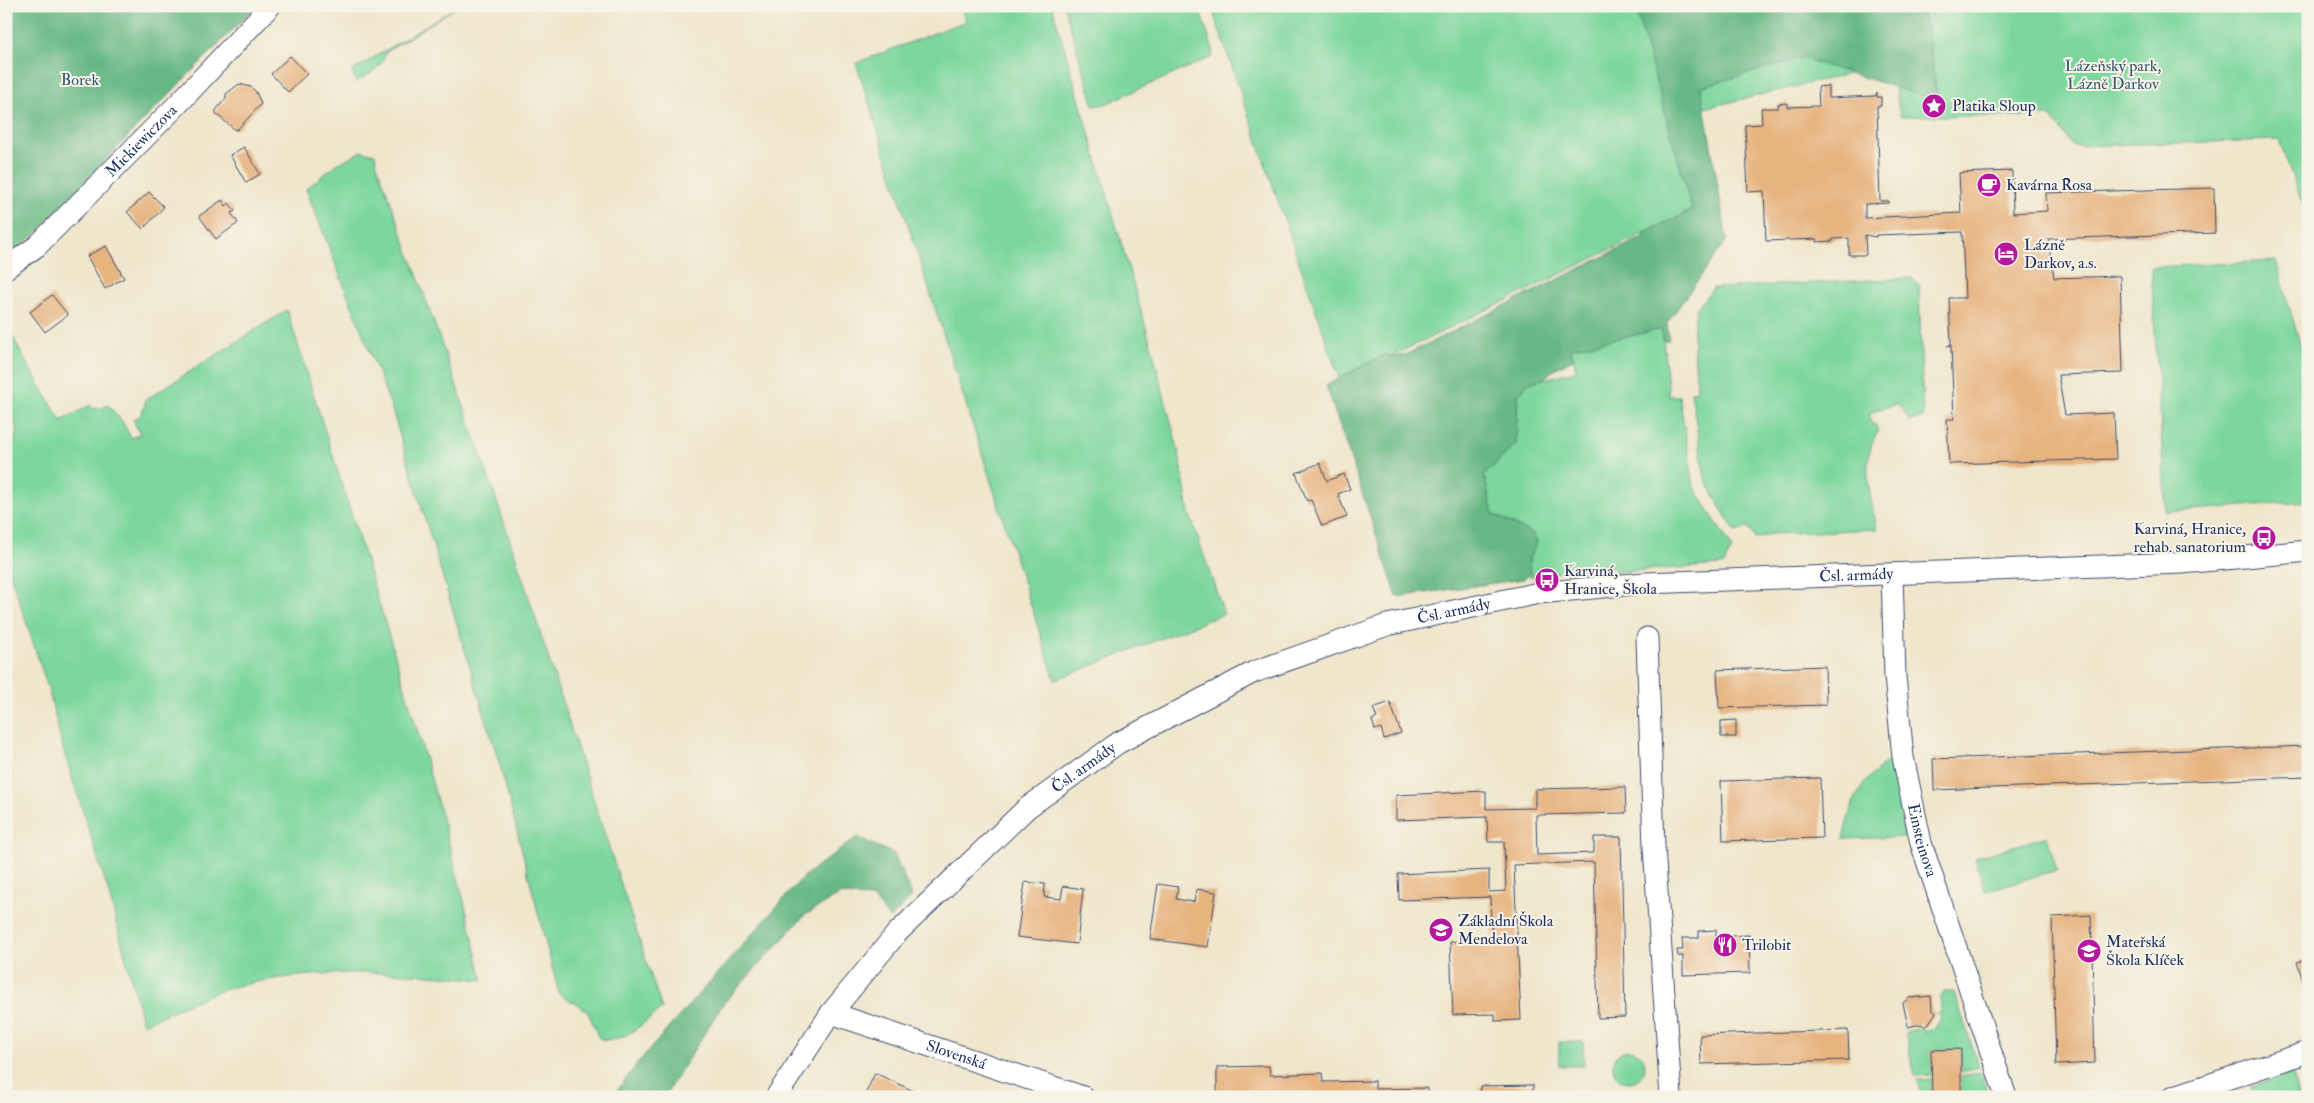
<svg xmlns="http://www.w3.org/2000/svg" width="2314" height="1103" font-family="'IM FELL Double Pica',serif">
<rect width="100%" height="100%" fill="#f7f3e8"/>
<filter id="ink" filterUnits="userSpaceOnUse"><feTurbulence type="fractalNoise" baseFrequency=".02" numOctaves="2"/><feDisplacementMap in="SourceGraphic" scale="10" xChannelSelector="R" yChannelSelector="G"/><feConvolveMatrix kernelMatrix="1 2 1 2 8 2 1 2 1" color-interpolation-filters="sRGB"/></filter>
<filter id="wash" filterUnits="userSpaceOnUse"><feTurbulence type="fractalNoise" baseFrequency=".0096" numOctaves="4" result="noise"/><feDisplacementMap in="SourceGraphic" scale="20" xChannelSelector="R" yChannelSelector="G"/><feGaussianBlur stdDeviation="1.12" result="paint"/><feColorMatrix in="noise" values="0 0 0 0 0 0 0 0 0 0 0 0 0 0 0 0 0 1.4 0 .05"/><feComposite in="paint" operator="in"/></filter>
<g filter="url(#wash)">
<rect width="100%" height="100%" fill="#efe6cb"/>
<g fill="#7dd79d" stroke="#4c837e">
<path d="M458 6 386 52C382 69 370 74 356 82L352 71Z"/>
<path d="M962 6H1052L1151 345 1179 453 1189 512 1224 614 1055 680 856 63 966 21Z"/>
<path d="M1064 6H1198L1213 49 1212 57 1105 104 1094 106Z"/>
<path d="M1211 6H2308V219L2279 140 2073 146 2051 116H1900L1891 64 1667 117 1663 106 1692 210 1390 357 1386 354 1339 378Z"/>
<path d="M362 151 375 154 377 165C431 313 485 462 534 613 576 745 618 877 662 1009 645 1021 621 1047 599 1038L587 1010 559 994 501 769 390 403 306 189 337 164Z"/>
<path d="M2276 261 2308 371V501L2166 512 2151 267Z"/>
<path d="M1912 278 1919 285 1923 417 1909 421 1903 409 1895 404 1870 413V422L1876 425 1878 432C1859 461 1871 497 1877 529L1770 534 1755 539 1749 527 1736 532 1720 507 1705 478 1691 392 1697 390 1693 335 1696 309 1713 288Z"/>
<path d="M287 310C356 532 431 754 483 980 404 971 320 968 241 985 208 992 174 1011 143 1024L107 887 63 749 49 691 6 561V449C20 438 19 424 6 412V323L22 355 61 421 90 405 93 409 102 408 108 405 122 421 131 438 140 434 133 419 140 416 145 406V400Z"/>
<path d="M1662 329 1669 396H1679L1694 487 1732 548 1724 565 1616 572 1612 566 1595 567 1530 577 1529 558 1537 542 1533 534 1493 514 1484 475 1516 444 1518 396 1528 383 1576 371 1571 348Z"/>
<path d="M1889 761 1905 837 1843 839C1851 804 1858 782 1889 761Z"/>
<path d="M2047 836 2057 870 1985 891 1975 858Z"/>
<path d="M1944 992H1954L1979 1067 1961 1072V1049L1931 1050 1932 1075 1915 1076 1905 1032 1921 1028 1926 1032 1932 1029 1941 1018 1937 1013 1941 1009 1940 999Z"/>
<path d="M1559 1042H1583L1584 1066H1559Z"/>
<circle cx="1629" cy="1066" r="16"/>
<path d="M1980 1072 1989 1097H1961V1077Z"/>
<path d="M2292 1073 2300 1097H2255L2251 1087Z"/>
<path d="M1931 1079 1932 1097H1921L1917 1080Z"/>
</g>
<g fill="#66b884" stroke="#407471">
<path d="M6 6H256L133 131 36 234 6 256Z"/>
<path d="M1635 6H1921L1926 23 1938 101 1802 58 1701 87 1727 240 1667 323 1669 340H1663L1662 329 1571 348 1573 359 1556 368 1543 379 1528 383 1518 396 1516 444 1484 475 1493 514 1533 534 1537 542 1529 558 1530 572 1524 579 1397 597 1326 385 1386 354 1390 357 1405 355 1629 244 1642 238 1643 234 1692 210Z"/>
<path d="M857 837 894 854 912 897 890 919 874 899 841 894 805 915 723 1004 664 1097H612L641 1059 803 877Z"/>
</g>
<g id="blocks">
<g fill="#e7b480">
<path d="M290 56 307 74 288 92 271 74Z"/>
<path d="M239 84 251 87 256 92 261 104 238 129 235 130 216 114V110L226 98V94Z"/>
<path d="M1828 86V98L1875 96 1877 93V97H1881V106H1877L1880 201H1889V203L1865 204V218L1961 213 1959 173 2012 171 2013 213 2047 211 2046 193 2214 188 2215 233 2048 239 2054 278 2120 276 2123 373 2058 375 2065 415 2114 413 2116 459 1949 464 1947 419H1954L1951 347 1947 346H1951L1949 298H1965L1962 232 1876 235V237L1865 235 1866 255H1849V238L1833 239V241L1817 242V239L1766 241 1764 191 1748 192 1745 125 1762 124 1761 108H1778V104L1787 103V107L1819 106 1818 87Z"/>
<path d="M244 147 260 174 246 183 230 155Z"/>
<path d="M149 192 164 207 143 229 127 212Z"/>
<path d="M222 200 226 206 229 203 235 211 231 213 238 223 216 239 199 216Z"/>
<path d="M106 246 124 278 105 289 87 256Z"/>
<path d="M52 295 68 315 45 332 30 312Z"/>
<path d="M1320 463 1327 481 1344 474 1350 489 1338 494 1347 517 1322 526 1311 500 1307 501 1296 473Z"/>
<path d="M1825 666 1826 705 1719 708 1717 670Z"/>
<path d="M1390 702 1401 733 1384 739 1381 728 1375 730 1372 720 1377 718 1373 708Z"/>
<path d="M1736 720V737H1721V721Z"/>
<path d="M2308 746V777L1934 790 1933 759Z"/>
<path d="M1820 778 1822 838 1723 841 1721 781Z"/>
<path d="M1625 787 1626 813 1536 815 1537 855 1594 853V837H1621L1625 1017 1598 1018 1594 862 1514 865 1521 1020 1495 1021V1014L1453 1015 1450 942 1492 940 1490 897 1399 900 1398 874 1489 870V892L1506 891 1504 842H1488L1487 817 1396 820V795L1486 791V809L1535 808V789Z"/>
<path d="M1025 882 1045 884 1044 897 1061 899 1063 886 1083 889 1077 944 1017 937Z"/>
<path d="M1158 884 1178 887 1176 899 1194 902 1196 889 1216 892 1208 947 1150 939Z"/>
<path d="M2091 915 2095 1063 2056 1065 2052 917Z"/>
<path d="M1716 930V937L1749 935 1750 973 1683 975V956H1678L1677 950H1683L1682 938H1699V931Z"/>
<path d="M2308 959V994H2307L2297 962Z"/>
<path d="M1931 996 1932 1010 1936 1013 1926 1027 1921 1024 1908 1027 1903 1003 1909 998Z"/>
<path d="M1848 1030 1849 1060 1701 1064 1700 1035Z"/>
<path d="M1961 1049V1097H1932L1931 1050Z"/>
<path d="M1269 1066 1270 1075 1322 1073 1323 1082 1375 1081V1089L1428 1088V1097H1217V1067Z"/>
<path d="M875 1073 920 1094 926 1097H864Z"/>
<path d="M1533 1085V1097H1480V1086Z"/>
</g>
</g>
</g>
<g filter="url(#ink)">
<use href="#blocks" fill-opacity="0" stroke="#3b4a6e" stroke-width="1"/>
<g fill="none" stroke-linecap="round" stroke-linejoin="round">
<defs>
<g id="minor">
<path id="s1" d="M6 268 37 246 178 104 270 6"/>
<path id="s2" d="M1892 574 1895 676 1903 757 1921 843 2006 1097"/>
<path d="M1647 638 1654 847 1671 1097"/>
<path id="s3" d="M831 1013 1083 1097"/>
<path id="s4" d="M776 1097 831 1013 897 933 1027 808 1118 743 1254 672 1387 625 1539 593 1645 583 2182 563 2308 551"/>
<path d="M2172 1097 2308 1052"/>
</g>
</defs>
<use href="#minor" stroke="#3b4a6e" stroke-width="23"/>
<use href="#minor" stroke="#fff" stroke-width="21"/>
</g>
</g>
<defs>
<symbol id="sight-disc" viewBox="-11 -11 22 22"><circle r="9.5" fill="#b5179e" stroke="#f7f3e8"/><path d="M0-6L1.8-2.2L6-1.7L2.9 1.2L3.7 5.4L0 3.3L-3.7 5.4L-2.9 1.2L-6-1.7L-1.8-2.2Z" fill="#fff"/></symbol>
<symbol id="cafe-disc" viewBox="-11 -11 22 22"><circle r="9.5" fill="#b5179e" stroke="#f7f3e8"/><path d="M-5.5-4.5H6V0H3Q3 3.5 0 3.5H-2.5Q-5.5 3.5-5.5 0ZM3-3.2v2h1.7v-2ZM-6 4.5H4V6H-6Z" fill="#fff"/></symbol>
<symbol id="hotel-disc" viewBox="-11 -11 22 22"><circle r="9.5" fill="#b5179e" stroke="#f7f3e8"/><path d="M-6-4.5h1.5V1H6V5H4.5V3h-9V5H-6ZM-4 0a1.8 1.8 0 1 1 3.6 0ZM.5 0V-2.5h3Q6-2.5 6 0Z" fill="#fff"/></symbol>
<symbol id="bus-disc" viewBox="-11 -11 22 22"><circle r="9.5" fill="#b5179e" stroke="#f7f3e8"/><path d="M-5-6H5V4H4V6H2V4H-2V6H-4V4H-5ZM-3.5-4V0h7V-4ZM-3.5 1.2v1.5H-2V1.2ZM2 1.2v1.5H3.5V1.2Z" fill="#fff"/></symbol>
<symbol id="school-disc" viewBox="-11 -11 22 22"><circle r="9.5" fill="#b5179e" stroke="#f7f3e8"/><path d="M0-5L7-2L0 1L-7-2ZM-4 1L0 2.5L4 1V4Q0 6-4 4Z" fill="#fff"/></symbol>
<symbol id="restaurant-disc" viewBox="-11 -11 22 22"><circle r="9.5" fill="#b5179e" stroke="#f7f3e8"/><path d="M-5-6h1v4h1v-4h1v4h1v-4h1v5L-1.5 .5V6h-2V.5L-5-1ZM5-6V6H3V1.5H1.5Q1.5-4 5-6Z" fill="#fff"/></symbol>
</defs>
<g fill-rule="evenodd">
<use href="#sight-disc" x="1920" y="92" width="28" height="28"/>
<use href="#cafe-disc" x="1975" y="171" width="28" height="28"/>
<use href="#hotel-disc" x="1992" y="240" width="28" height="28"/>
<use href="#bus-disc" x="2250" y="524" width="28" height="28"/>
<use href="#bus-disc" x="1533" y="566" width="28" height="28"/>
<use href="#school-disc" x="1427" y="916" width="28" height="28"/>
<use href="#restaurant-disc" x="1711" y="931" width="28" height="28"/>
<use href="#school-disc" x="2075" y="937" width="28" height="28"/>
</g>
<g text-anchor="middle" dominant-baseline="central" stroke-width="4" stroke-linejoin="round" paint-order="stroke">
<g font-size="16" fill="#34596e" stroke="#f7f3e8">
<text x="2113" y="66">Lázeňský park,<tspan x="2113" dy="18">Lázně Darkov</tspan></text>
<text x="80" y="80">Borek</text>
</g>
<g font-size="16" fill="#1b2f5e" stroke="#f7f3e8" text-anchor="start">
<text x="1952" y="106">Platika Sloup</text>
<text x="2006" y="185">Kavárna Rosa</text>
<text x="2024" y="245">Lázně<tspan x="2024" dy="18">Darkov, a.s.</tspan></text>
<text x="2246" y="529" text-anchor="end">Karviná, Hranice,<tspan x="2246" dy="18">rehab. sanatorium</tspan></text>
<text x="1564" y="571">Karviná,<tspan x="1564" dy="18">Hranice, Škola</tspan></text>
<text x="1458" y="921">Základní Škola<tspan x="1458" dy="18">Mendelova</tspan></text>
<text x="2106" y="942">Mateřská<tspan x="2106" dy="18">Škola Klíček</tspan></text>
<text x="1742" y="945">Trilobit</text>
</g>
<g font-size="16" fill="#1b2f5e" stroke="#f7f3e8">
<text stroke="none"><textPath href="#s1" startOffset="186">Mickiewiczova</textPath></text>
<text stroke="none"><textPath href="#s4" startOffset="1264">Čsl. armády</textPath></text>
<text stroke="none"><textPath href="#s4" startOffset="859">Čsl. armády</textPath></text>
<text stroke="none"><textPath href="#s4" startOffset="454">Čsl. armády</textPath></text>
<text stroke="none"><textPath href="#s2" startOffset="269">Einsteinova</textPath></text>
<text stroke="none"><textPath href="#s3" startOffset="132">Slovenská</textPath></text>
</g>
</g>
<rect width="2314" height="1103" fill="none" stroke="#f7f3e8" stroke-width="25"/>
</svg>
